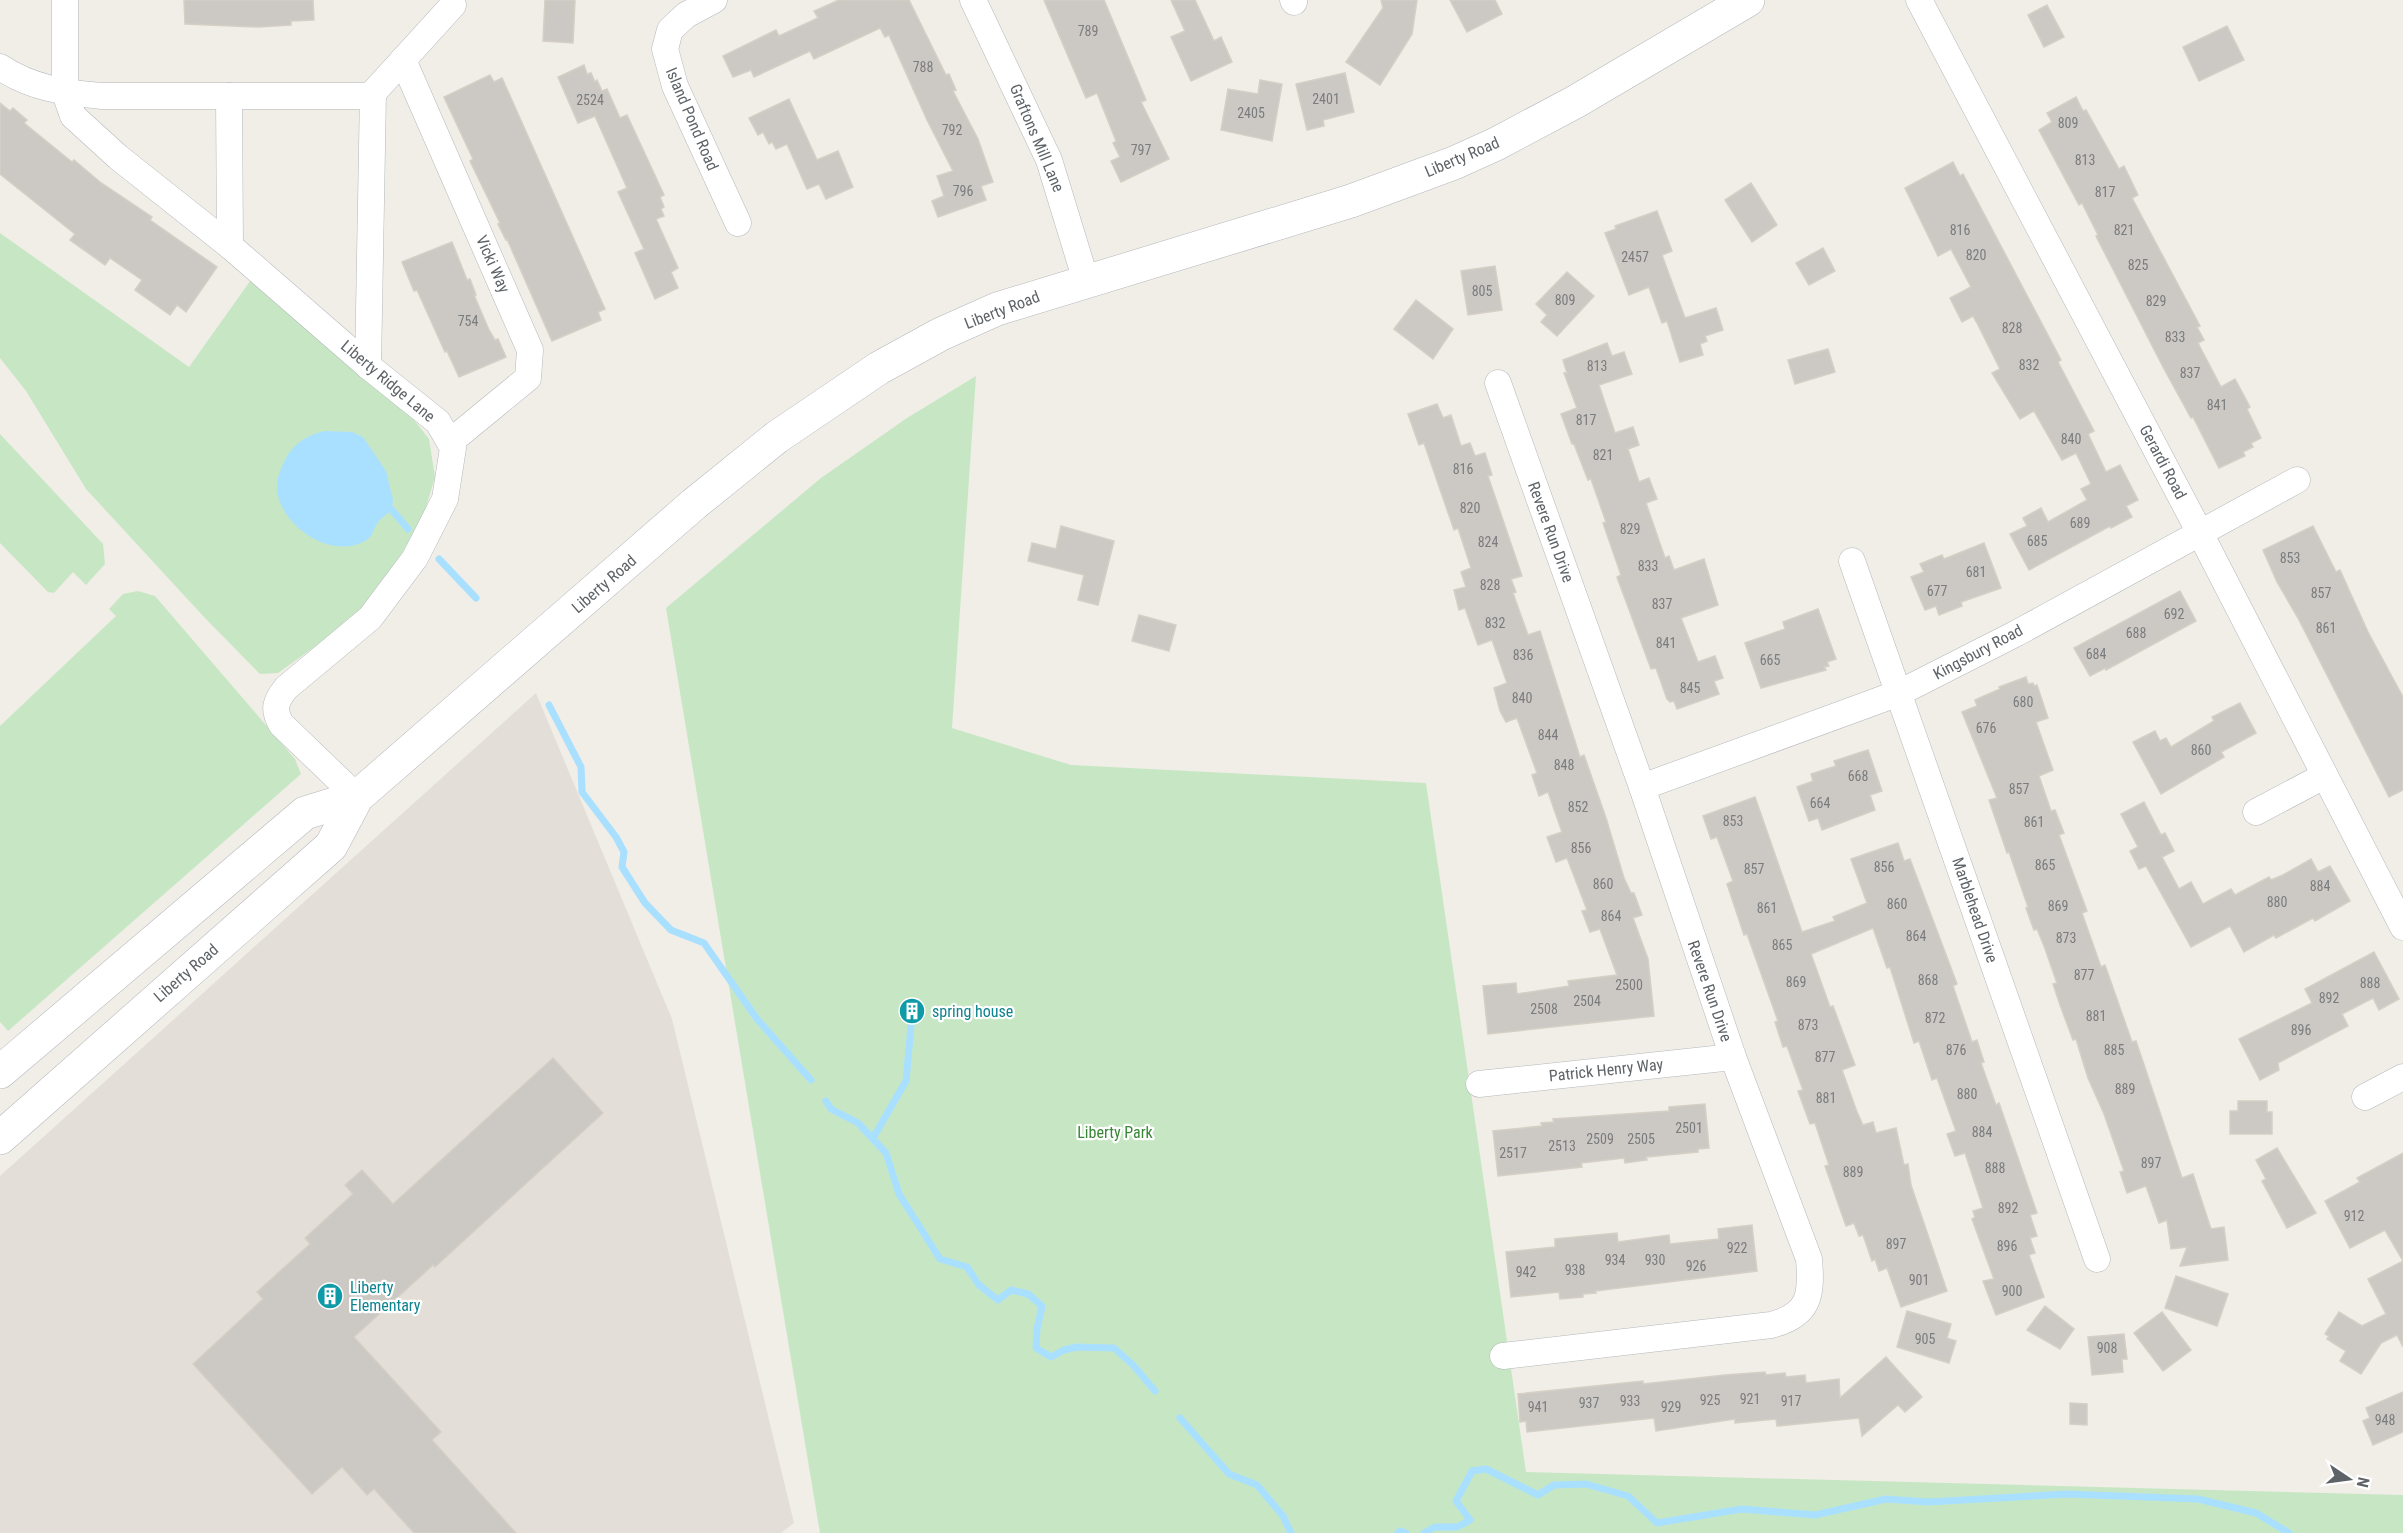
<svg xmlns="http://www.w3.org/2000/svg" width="2403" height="1533" font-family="'Roboto Condensed',sans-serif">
<rect width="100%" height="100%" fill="#f0eee7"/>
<path fill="#e3dfd8" d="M536 693 672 1019 794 1523 781 1533H0V1176Z"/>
<g fill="#c7e7c4">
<path d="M0 233 189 367 253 277 400 402 429 439 435 477 423 517 389 575 362 613 278 673 260 674 204 617 86 489 26 391 0 358Z"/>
<path d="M976 376 952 728 1071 765 1426 783 1526 1472 2403 1495V1533H820L666 608 821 478 907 418Z"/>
<path d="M0 434 103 544 105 564 86 585 73 572 54 593 48 592 0 543Z"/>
<path d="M138 591 155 596 295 759 301 774 8 1031 0 1022V726L116 616 109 609 123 594Z"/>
</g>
<path fill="#a9e0ff" d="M324 431 352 432 363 437 386 471 393 500 392 510C387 514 381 518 378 522 372 530 374 536 365 541 331 560 282 527 277 491 276 480 280 470 285 460 294 443 306 436 324 431Z"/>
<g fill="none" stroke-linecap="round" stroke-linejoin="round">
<g stroke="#a9e0ff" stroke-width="7">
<path d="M392 510 408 529"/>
<path d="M439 559 476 598"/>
<path d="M549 705 581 767 582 792 616 837 624 852 622 867 645 903 671 930 704 943 757 1019 811 1080"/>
<path d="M826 1101 831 1109 858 1123 886 1153 899 1194 940 1259 967 1267 979 1285 998 1300 1011 1290 1028 1294 1042 1306 1037 1329 1036 1348 1051 1357 1064 1350 1077 1347 1114 1348 1133 1365 1155 1391"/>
<path d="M873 1138 906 1081 912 1015"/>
<path d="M1180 1418 1229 1474 1257 1485 1283 1516 1291 1533"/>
<path d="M1398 1533 1400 1531 1406 1533"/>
<path d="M1424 1533 1435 1527H1457L1470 1520 1456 1501 1472 1471 1486 1469 1538 1495 1554 1485 1586 1484 1628 1496 1657 1523 1742 1509 1815 1515 1886 1499 1928 1502 2067 1494 2198 1499 2256 1513 2289 1533"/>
</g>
</g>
<g fill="#ccc9c4" stroke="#d5cfc5" stroke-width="1.5">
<path d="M184 0H313L314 20 291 21V25L259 27 185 24Z"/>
<path d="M545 0H575L573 43 543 41Z"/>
<path d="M839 0H909L946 75 949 74 956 90 953 91 978 139 993 182 981 186 986 200 938 217 932 201 944 196 937 176 953 171 927 120 889 35 885 37 880 28 814 59 810 51 754 77 751 70 733 77 723 56 776 30 779 36 818 18 814 11Z"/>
<path d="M1044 0H1104L1146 100 1141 102 1169 159 1121 182 1111 161 1120 157 1113 143 1116 141 1097 93 1086 98Z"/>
<path d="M1171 0H1195L1214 41 1221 37 1232 62 1191 81 1171 37 1185 31Z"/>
<path d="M1381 0H1417L1412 34 1380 85 1346 62 1383 8Z"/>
<path d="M1450 0H1495L1502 14 1467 32Z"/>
<path d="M2047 5 2064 37 2044 47 2028 15Z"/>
<path d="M2227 26 2244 60 2199 81 2183 47Z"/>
<path d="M584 65 587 74 591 73 595 82 597 80 602 91 607 89 620 118 627 115 664 195 660 197 664 207 661 209 664 216 656 219 678 268 671 272 678 288 655 299 635 253 644 249 618 192 627 188 595 116 578 123 558 77Z"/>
<path d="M1345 73 1354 112 1323 120 1324 126 1307 130 1296 84Z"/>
<path d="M490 75 494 82 502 78 605 309 598 312 601 320 552 341 507 239 506 240 498 224 500 223 470 161 473 159 444 97Z"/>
<path d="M1260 80 1282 84 1272 141 1221 130 1228 89 1258 94Z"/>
<path d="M2076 97 2083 111 2086 110 2119 169 2124 166 2138 195 2132 198 2200 326 2197 327 2204 340 2198 343 2221 387 2235 379 2250 407 2247 409 2261 438 2251 443 2253 447 2243 452 2245 456 2219 468 2193 417 2191 418 2163 367 2096 236 2098 235 2082 203 2079 205 2039 130 2052 122 2047 113Z"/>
<path d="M789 99 817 160 838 151 853 187 826 199 819 184 807 189 787 144 776 149 772 142 769 144 763 132 758 135 749 118Z"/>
<path d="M0 103 10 111 13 108 27 120 24 123 72 162 74 160 100 182 152 217 150 220 217 267 186 312 177 305 170 315 135 290 142 280 110 258 105 265 70 240 75 234 0 174Z"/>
<path d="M1953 162 1960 176 1963 174 2061 360 2058 362 2094 431 2088 434 2106 472 2120 465 2138 500 2126 506 2132 517 2111 528 2110 526 2029 570 2010 534 2027 526 2023 518 2041 508 2048 522 2087 500 2081 489 2091 484 2076 453 2062 460 2034 411 2020 419 1992 373 2000 369 1978 325 1973 316 1962 322 1950 298 1971 287 1951 249 1938 256 1905 188Z"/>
<path d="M1751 183 1777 225 1752 242 1725 200Z"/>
<path d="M1657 211 1672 251 1662 255 1685 318 1716 308 1723 330 1705 336 1707 341 1700 344 1703 355 1680 362 1667 321 1662 323 1649 287 1629 295 1605 233 1616 229 1615 226Z"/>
<path d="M452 242 467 280 470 279 476 295H474L489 330 495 340 498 339 506 357 459 377 447 351 445 352 417 290 414 291 402 262Z"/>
<path d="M1823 248 1835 271 1809 285 1796 263Z"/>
<path d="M1495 266 1502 310 1468 315 1461 271Z"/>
<path d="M1567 272 1594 296 1557 336 1541 322 1547 315 1536 304Z"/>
<path d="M1416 300 1453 329 1433 359 1394 329Z"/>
<path d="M1607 343 1612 356 1624 352 1632 374 1599 385 1615 433 1633 427 1639 445 1628 449 1639 482 1649 478 1657 499 1646 503 1665 558 1669 556 1674 570 1704 559 1718 605 1681 618 1698 662 1715 656 1723 678 1714 681 1719 694 1677 709 1674 701 1670 702 1667 699 1656 668 1651 669 1617 577 1621 575 1603 523 1606 522 1591 479 1588 480 1574 444H1572L1561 414 1577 408 1564 373H1567L1563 360Z"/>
<path d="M1828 349 1835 372 1795 384 1788 360Z"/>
<path d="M1437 404 1443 418 1451 415 1461 446 1470 443 1475 456 1485 453 1492 475 1488 476 1522 576 1511 579 1516 592 1513 593 1528 635 1540 631 1580 757 1584 755 1606 818 1624 878 1631 893H1634L1642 915 1633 918 1648 959 1654 1016 1488 1034 1483 986 1516 983 1517 994 1569 986 1568 981 1617 975 1600 929 1590 932 1582 911 1587 910 1567 858 1556 862 1547 837 1562 832 1548 792 1539 796 1532 775 1537 773 1517 718 1506 722 1500 711 1494 688 1507 683 1492 640 1478 645 1465 608 1459 610 1454 590 1466 587 1461 572 1471 568 1458 528 1454 530 1424 443 1419 445 1408 414Z"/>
<path d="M1061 526 1114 541 1098 605 1078 600 1084 575 1028 561 1032 543 1056 549Z"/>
<path d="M2313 526 2336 572 2340 570 2368 632 2403 697V790L2389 797 2298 618 2277 582 2263 550Z"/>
<path d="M1984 543 2001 588 1961 602 1962 606 1939 615 1936 606 1925 610 1911 577 1924 572 1920 564 1942 555 1944 559Z"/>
<path d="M2180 591 2196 621 2106 670 2105 668 2090 676 2074 648Z"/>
<path d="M1818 609 1836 659 1827 662 1829 666 1824 667 1826 670 1761 688 1745 643 1785 629 1783 622Z"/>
<path d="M1139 615 1176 625 1169 651 1132 641Z"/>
<path d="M2026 677 2028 684 2033 683 2034 686 2037 685 2048 718 2036 722 2053 770 2039 776 2051 811 2055 810 2064 833 2059 835 2087 911 2082 913 2101 967 2105 965 2132 1042 2136 1041 2182 1178 2193 1174 2211 1229 2224 1227 2228 1260 2180 1266 2187 1247 2171 1249 2167 1220 2159 1223 2146 1186 2127 1193 2120 1172 2124 1171 2104 1114 2088 1078 2076 1039 2073 1040 2060 1005 2053 984 2057 983 2044 946 2037 929 2034 930 2026 908 2028 907 2009 852 2007 853 1989 800 1997 798 1962 712 1977 706 1975 700 2000 689 1999 687Z"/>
<path d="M2240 703 2256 733 2221 752 2224 757 2161 794 2133 742 2155 731 2160 741 2166 738 2171 747 2214 721 2212 717Z"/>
<path d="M1868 750 1882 791 1870 795 1875 810 1822 830 1818 818 1809 821 1797 787 1813 781 1811 774 1836 766 1834 761Z"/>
<path d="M1755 797 1802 932 1835 921 1833 917 1867 903 1851 859 1898 843 1904 861 1910 859 1957 984 1953 986 1972 1042 1977 1040 1984 1062 1981 1063 1996 1105 1999 1103 2037 1213 2030 1215 2037 1236 2030 1238 2035 1253 2029 1255 2044 1297 1996 1315 1983 1281 1994 1279 1972 1219 1975 1217 1973 1211 1983 1208 1965 1153 1955 1156 1947 1134 1956 1131 1937 1078 1932 1080 1919 1041 1914 1043 1890 967 1887 968 1873 928 1811 954 1830 1007 1833 1006 1855 1065 1842 1070 1857 1112 1863 1125 1873 1122 1876 1133 1896 1128 1904 1165 1908 1164 1911 1185 1947 1291 1901 1307 1887 1268 1879 1271 1875 1259 1872 1261 1863 1235 1859 1236 1854 1223 1846 1226 1825 1166 1829 1165 1815 1123 1810 1124 1798 1091 1803 1090 1787 1046 1783 1047 1775 1022 1778 1021 1747 934 1744 935 1727 884 1733 881 1717 837 1711 839 1703 816Z"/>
<path d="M2144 802 2161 835 2165 833 2174 851 2162 857 2179 889 2191 882 2203 904 2231 889 2235 895 2269 877 2271 880 2283 875 2311 859 2318 872 2330 866 2350 901 2315 921 2313 918 2276 938 2274 935 2244 952 2230 926 2191 947 2146 866 2139 869 2130 851 2138 847 2121 814Z"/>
<path d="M2374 952 2399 999 2379 1010 2373 998 2342 1014 2348 1026 2278 1063 2279 1070 2260 1080 2239 1039 2312 1003 2305 989Z"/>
<path d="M553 1058 603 1113 435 1267 433 1265 354 1337 441 1432 432 1440 516 1533H414L374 1489 367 1495 342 1467 312 1494 193 1364 263 1299 257 1292 310 1244 305 1238 353 1194 345 1185 362 1170 393 1204Z"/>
<path d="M2238 1101H2267V1112H2272V1134H2230V1111H2238Z"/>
<path d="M1705 1104 1709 1148 1698 1149V1152L1646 1157 1647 1160 1625 1163 1624 1158 1581 1163 1582 1167 1498 1176 1493 1131 1542 1126 1541 1123 1554 1122 1553 1119 1669 1111V1107Z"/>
<path d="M2277 1148 2316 1213 2287 1228 2262 1181 2266 1179 2256 1160Z"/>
<path d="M2403 1153V1261L2385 1230 2350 1248 2325 1201 2360 1182 2357 1178Z"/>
<path d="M1752 1225 1757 1271 1595 1291 1596 1293 1583 1294V1297L1560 1299 1559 1292 1511 1297 1506 1252 1555 1247V1239L1617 1233 1618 1242 1669 1235 1670 1244 1719 1239 1718 1229Z"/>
<path d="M2403 1261V1347L2397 1335 2381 1343 2361 1374 2340 1361 2346 1351 2327 1339 2329 1336 2325 1334 2339 1312 2362 1326 2386 1314 2368 1279Z"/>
<path d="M2176 1276 2228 1294 2217 1326 2165 1308Z"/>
<path d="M2045 1306 2074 1329 2060 1349 2027 1330Z"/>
<path d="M1907 1311 1951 1324 1947 1338 1956 1341 1949 1363 1897 1347Z"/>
<path d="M2162 1312 2191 1350 2163 1371 2134 1333Z"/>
<path d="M2124 1334 2127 1359H2122L2123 1372 2092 1375 2088 1337Z"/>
<path d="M1886 1357 1922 1397 1905 1412 1898 1405 1862 1436 1859 1418 1777 1426 1776 1419 1735 1423V1419L1656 1431 1654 1418 1527 1432 1526 1421 1520 1422 1518 1394 1643 1381V1384L1725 1375 1765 1372 1766 1375 1785 1373 1786 1377 1805 1375 1806 1383 1839 1379 1840 1398Z"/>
<path d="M2403 1392V1432L2373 1445 2363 1421 2370 1418 2366 1408Z"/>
<path d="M2070 1403 2087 1404V1425L2070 1424Z"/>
</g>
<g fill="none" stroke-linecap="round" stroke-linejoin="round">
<defs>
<g id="minor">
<path d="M65 0V93L73 116 118 157 230 246 368 366 438 422 453 448 445 499 415 558 370 618 286 688C275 702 273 709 281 724L357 797"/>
<path d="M714 0 686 15 670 30 665 49 675 86 738 223"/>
<path d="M973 0 1049 160 1086 281"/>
<path d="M1293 0 1294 2"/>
<path d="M1919 0 2200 533 2403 927"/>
<path d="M403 60 530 350 528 378 450 442"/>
<path d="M0 67C31 88 66 93 102 96H366L373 93 453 5"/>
<path d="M229 96 230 246"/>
<path d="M368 366 373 93"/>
<path d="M1498 383 1642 787 1733 1057 1809 1259C1812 1295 1810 1315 1771 1325L1503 1356"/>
<path d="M1852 561 2097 1259"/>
<path d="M1642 787 1899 693 2017 633 2297 480"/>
<path d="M2256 812 2324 776"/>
<path d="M1479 1084 1733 1057"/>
<path d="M2365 1097 2403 1077"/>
</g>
<g id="secondary">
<path d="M0 1072 305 813 357 797"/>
<path d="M0 1138 331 846 357 797 694 504 777 437 879 368 941 334 997 309 1351 201 1454 163 1496 144 1575 102 1748 0"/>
</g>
</defs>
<use href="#minor" stroke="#b4b8bb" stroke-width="27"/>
<use href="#secondary" stroke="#b3b7bb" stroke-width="34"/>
<use href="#minor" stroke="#fff" stroke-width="26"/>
<use href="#secondary" stroke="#fff" stroke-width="33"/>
</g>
<defs>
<symbol id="building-disc" viewBox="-11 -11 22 22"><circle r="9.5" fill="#0f9aa8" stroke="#fff"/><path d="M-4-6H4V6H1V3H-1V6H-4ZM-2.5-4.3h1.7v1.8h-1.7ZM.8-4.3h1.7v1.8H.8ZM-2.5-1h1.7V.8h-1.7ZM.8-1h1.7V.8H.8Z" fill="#fff"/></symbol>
</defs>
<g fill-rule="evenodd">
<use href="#building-disc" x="897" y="996" width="30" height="30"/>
<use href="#building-disc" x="315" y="1281" width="30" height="30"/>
</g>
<g text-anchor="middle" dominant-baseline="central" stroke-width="4.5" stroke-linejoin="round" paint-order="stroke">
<g font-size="14" fill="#7a7c7e">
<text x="1088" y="31">789</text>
<text x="923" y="67">788</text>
<text x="1326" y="99">2401</text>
<text x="590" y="100">2524</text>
<text x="1251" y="113">2405</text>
<text x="2068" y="123">809</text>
<text x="952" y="130">792</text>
<text x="1141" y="150">797</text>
<text x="2085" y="160">813</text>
<text x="963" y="191">796</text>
<text x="2105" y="192">817</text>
<text x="1960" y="230">816</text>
<text x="2124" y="230">821</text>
<text x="1976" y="255">820</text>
<text x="1635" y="257">2457</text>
<text x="2138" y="265">825</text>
<text x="1482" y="291">805</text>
<text x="1565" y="300">809</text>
<text x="2156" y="301">829</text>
<text x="468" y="321">754</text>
<text x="2012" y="328">828</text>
<text x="2175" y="337">833</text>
<text x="2029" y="365">832</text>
<text x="1597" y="366">813</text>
<text x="2190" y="373">837</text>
<text x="2217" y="405">841</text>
<text x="1586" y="420">817</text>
<text x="2071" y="439">840</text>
<text x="1603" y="455">821</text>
<text x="1463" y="469">816</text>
<text x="1470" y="508">820</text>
<text x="2080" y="523">689</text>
<text x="1630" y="529">829</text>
<text x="2037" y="541">685</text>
<text x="1488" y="542">824</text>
<text x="2290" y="558">853</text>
<text x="1648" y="566">833</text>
<text x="1976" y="572">681</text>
<text x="1490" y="585">828</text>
<text x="1937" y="591">677</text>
<text x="2321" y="593">857</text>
<text x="1662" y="604">837</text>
<text x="2174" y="614">692</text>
<text x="1495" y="623">832</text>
<text x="2326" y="628">861</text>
<text x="2136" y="633">688</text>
<text x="1666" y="643">841</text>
<text x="2096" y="654">684</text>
<text x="1523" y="655">836</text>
<text x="1770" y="660">665</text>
<text x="1690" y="688">845</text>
<text x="1522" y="698">840</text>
<text x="2023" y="702">680</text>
<text x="1986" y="728">676</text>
<text x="1548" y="735">844</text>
<text x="2201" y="750">860</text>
<text x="1564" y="765">848</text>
<text x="1858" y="776">668</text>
<text x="2019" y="789">857</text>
<text x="1820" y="803">664</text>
<text x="1578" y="807">852</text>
<text x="1733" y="821">853</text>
<text x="2034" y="822">861</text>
<text x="1581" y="848">856</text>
<text x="2045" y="865">865</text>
<text x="1884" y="867">856</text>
<text x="1754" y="869">857</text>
<text x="1603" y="884">860</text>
<text x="2320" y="886">884</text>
<text x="2277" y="902">880</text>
<text x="1897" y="904">860</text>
<text x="2058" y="906">869</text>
<text x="1767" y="908">861</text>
<text x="1611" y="916">864</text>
<text x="1916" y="936">864</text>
<text x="2066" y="938">873</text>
<text x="1782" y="945">865</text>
<text x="2084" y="975">877</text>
<text x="1928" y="980">868</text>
<text x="1796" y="982">869</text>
<text x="2370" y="983">888</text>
<text x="1629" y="985">2500</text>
<text x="2329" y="998">892</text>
<text x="1587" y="1001">2504</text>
<text x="1544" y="1009">2508</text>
<text x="2096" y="1016">881</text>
<text x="1935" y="1018">872</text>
<text x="1808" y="1025">873</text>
<text x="2301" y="1030">896</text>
<text x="1956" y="1050">876</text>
<text x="2114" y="1050">885</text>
<text x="1825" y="1057">877</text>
<text x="2125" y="1089">889</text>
<text x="1967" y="1094">880</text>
<text x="1826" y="1098">881</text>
<text x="1689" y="1128">2501</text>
<text x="1982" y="1132">884</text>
<text x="1600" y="1139">2509</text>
<text x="1641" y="1139">2505</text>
<text x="1562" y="1146">2513</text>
<text x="1513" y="1153">2517</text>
<text x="2151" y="1163">897</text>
<text x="1995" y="1168">888</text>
<text x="1853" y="1172">889</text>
<text x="2008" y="1208">892</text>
<text x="2354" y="1216">912</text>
<text x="1896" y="1244">897</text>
<text x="2007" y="1246">896</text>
<text x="1737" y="1248">922</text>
<text x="1615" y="1260">934</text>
<text x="1655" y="1260">930</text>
<text x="1696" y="1266">926</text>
<text x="1575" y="1270">938</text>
<text x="1526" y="1272">942</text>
<text x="1919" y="1280">901</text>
<text x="2012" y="1291">900</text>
<text x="1925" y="1339">905</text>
<text x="2107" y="1348">908</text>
<text x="1750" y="1399">921</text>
<text x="1710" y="1400">925</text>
<text x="1630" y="1401">933</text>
<text x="1791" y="1401">917</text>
<text x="1589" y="1403">937</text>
<text x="1538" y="1407">941</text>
<text x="1671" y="1407">929</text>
<text x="2385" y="1420">948</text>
</g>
<g font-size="16" fill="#5e6367" stroke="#fff">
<text transform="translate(692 119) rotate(67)">Island Pond Road</text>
<text transform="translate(1037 138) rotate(67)">Graftons Mill Lane</text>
<text transform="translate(1462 157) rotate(-23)">Liberty Road</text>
<text transform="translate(493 264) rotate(66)">Vicki Way</text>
<text transform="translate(1002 310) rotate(-21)">Liberty Road</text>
<text transform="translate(388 381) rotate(40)">Liberty Ridge Lane</text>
<text transform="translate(2163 462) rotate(62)">Gerardi Road</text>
<text transform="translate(1551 532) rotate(70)">Revere Run Drive</text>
<text transform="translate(604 584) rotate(-41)">Liberty Road</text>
<text transform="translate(1978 652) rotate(-28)">Kingsbury Road</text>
<text transform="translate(1975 910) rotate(71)">Marblehead Drive</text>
<text transform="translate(186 973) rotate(-41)">Liberty Road</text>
<text transform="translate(1710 991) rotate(71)">Revere Run Drive</text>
<text transform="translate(1606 1070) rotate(-6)">Patrick Henry Way</text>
</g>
<g font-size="16" fill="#0d838f" stroke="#fff" text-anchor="start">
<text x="932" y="1011">spring house</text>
<text x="350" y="1287">Liberty<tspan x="350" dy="18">Elementary</tspan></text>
</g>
<g font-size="16" fill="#388636" stroke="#fff">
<text x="1115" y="1132">Liberty Park</text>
</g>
</g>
<g transform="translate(2349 1479) rotate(103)" stroke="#ffffff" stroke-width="4.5" paint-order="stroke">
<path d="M0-4.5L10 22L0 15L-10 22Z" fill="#5e6367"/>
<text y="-9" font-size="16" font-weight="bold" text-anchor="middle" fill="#5e6367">N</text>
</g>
</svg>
